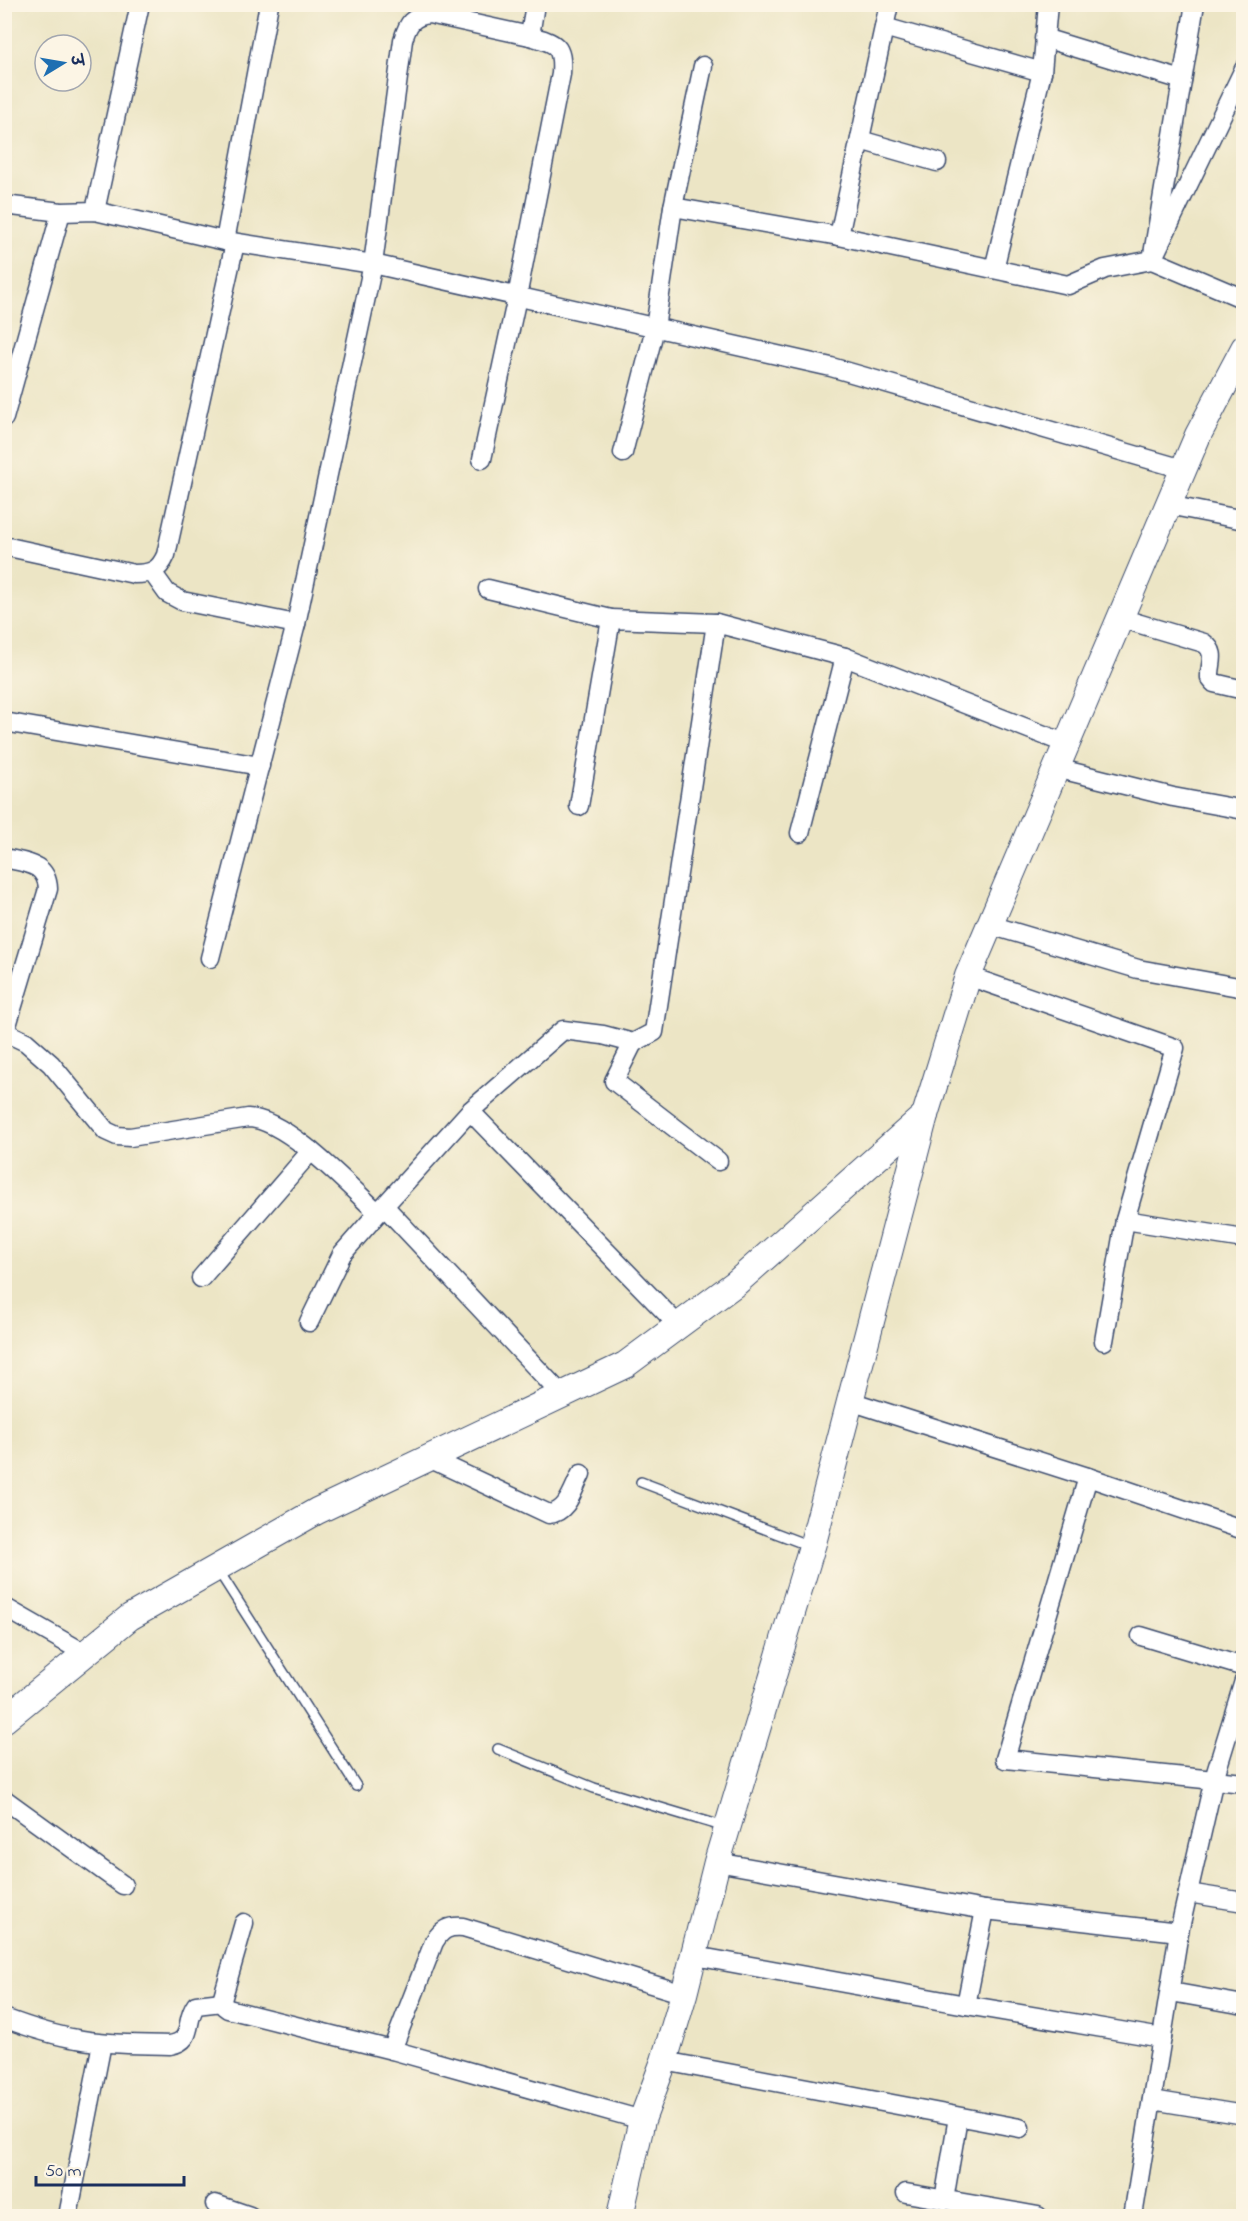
<svg xmlns="http://www.w3.org/2000/svg" width="1248" height="2221" font-family="'Indie Flower','Playpen Sans Deva',sans-serif">
<rect width="100%" height="100%" fill="#fcf5e5"/>
<filter id="ink" filterUnits="userSpaceOnUse"><feTurbulence type="fractalNoise" baseFrequency=".0167" numOctaves="2"/><feDisplacementMap in="SourceGraphic" scale="12" xChannelSelector="R" yChannelSelector="G"/><feConvolveMatrix kernelMatrix="1 2 1 2 8 2 1 2 1" color-interpolation-filters="sRGB"/></filter>
<filter id="wash" filterUnits="userSpaceOnUse"><feTurbulence type="fractalNoise" baseFrequency=".008" numOctaves="4" result="noise"/><feDisplacementMap in="SourceGraphic" scale="24" xChannelSelector="R" yChannelSelector="G"/><feGaussianBlur stdDeviation="1.35" result="paint"/><feColorMatrix in="noise" values="0 0 0 0 0 0 0 0 0 0 0 0 0 0 0 0 0 1.4 0 .05"/><feComposite in="paint" operator="in"/></filter>
<g filter="url(#wash)">
<rect width="100%" height="100%" fill="#ece5c5"/>
</g>
<g filter="url(#ink)">
<g fill="none" stroke-linecap="round" stroke-linejoin="round">
<defs>
<g id="lane">
<path d="M641 1482 810 1546"/>
<path d="M218 1570 356 1786"/>
<path d="M498 1749 594 1788 725 1827"/>
</g>
<g id="street">
<path d="M1195 4 1152 260 1244 299"/>
<path d="M884 27 1042 72"/>
<path d="M1044 38 1182 80"/>
<path d="M860 140 937 162"/>
<path d="M4 205 61 212 95 211 225 241 373 264 831 367 1183 469"/>
<path d="M673 207 703 66"/>
<path d="M95 211 140 4"/>
<path d="M839 236 889 4"/>
<path d="M225 241 269 4"/>
<path d="M994 269 1042 72 1048 4"/>
<path d="M4 418 61 212"/>
<path d="M623 453 655 328 673 207 839 236 1068 285 1105 269 1152 260 1244 69"/>
<path d="M482 459 517 297 561 74C563 45 556 43 530 36L535 4"/>
<path d="M1168 505 1244 520"/>
<path d="M4 546 134 574C151 574 159 571 166 555L235 243"/>
<path d="M152 572 167 593 182 601 296 624"/>
<path d="M488 589 611 619"/>
<path d="M1120 618 1204 643C1218 653 1209 664 1210 678L1214 683 1244 690"/>
<path d="M4 722 260 766"/>
<path d="M1056 768 1173 797 1244 810"/>
<path d="M579 806 611 619 716 623"/>
<path d="M800 833 845 657"/>
<path d="M4 858C26 863 47 863 48 889L5 1032 26 1042 51 1064 106 1131 117 1136 130 1137 248 1118C287 1119 349 1186 378 1213"/>
<path d="M990 925 1138 969 1244 988"/>
<path d="M210 958 296 624 373 264 403 40C408 23 412 17 429 14L530 36"/>
<path d="M968 976 1175 1048 1125 1220 1244 1239"/>
<path d="M633 1043 614 1081 718 1161"/>
<path d="M470 1111 678 1325"/>
<path d="M201 1278 311 1151"/>
<path d="M309 1322 342 1254 384 1206"/>
<path d="M1104 1341 1125 1220"/>
<path d="M561 1394 384 1206 470 1111 563 1030 603 1035 633 1043 654 1032 716 623 845 657 1067 744"/>
<path d="M850 1401 1088 1477 1244 1530"/>
<path d="M429 1458 549 1514C568 1512 573 1489 581 1474"/>
<path d="M1088 1477 1005 1759 1244 1783"/>
<path d="M4 1607 86 1654"/>
<path d="M1141 1636 1244 1667"/>
<path d="M4 1799 123 1885"/>
<path d="M717 1862 985 1910 1179 1932"/>
<path d="M1188 1893 1244 1902"/>
<path d="M244 1923 222 2000 224 2006 228 2009 392 2050 642 2120"/>
<path d="M695 1956 966 2005 1162 2038"/>
<path d="M1171 1992 1244 2005"/>
<path d="M966 2005 985 1910"/>
<path d="M4 2018C28 2027 52 2035 77 2039 107 2045 139 2044 170 2045 195 2041 184 2021 196 2005L222 2002"/>
<path d="M392 2050 434 1942C442 1929 448 1926 463 1927L684 1994"/>
<path d="M664 2061 1020 2128"/>
<path d="M1152 2100 1244 2115"/>
<path d="M906 2193 1038 2216"/>
<path d="M944 2200 958 2117"/>
<path d="M215 2204 250 2216"/>
<path d="M68 2216 102 2043"/>
<path d="M1133 2216 1179 1932 1214 1779 1244 1681"/>
</g>
<g id="secondary">
<path d="M4 1720 130 1617 317 1511 625 1365 736 1283 925 1115"/>
<path d="M620 2216 642 2120 664 2061 684 1994 717 1862 813 1543 925 1115 968 976 1198 435 1244 348"/>
</g>
</defs>
<use href="#lane" stroke="#3a4a6d" stroke-width="12"/>
<use href="#street" stroke="#3a4a6d" stroke-width="21"/>
<use href="#secondary" stroke="#3a4a6d" stroke-width="28"/>
<use href="#lane" stroke="#fff" stroke-width="9"/>
<use href="#street" stroke="#fff" stroke-width="18"/>
<use href="#secondary" stroke="#fff" stroke-width="26"/>
</g>
</g>
<rect width="1248" height="2221" fill="none" stroke="#fcf5e5" stroke-width="24"/>
<g transform="translate(63 63) rotate(79)"><circle r="28" fill="#fcf5e5" stroke="#a2a6af" stroke-width="1.5"/>
<path d="M0-4.5L10 22L0 15L-10 22Z" fill="#1f6fb2"/>
<text y="-9" font-size="16" font-weight="bold" text-anchor="middle" fill="#1b2f5e">उ</text>
</g>
<path d="M36 2176v9h148v-9" fill="none" stroke="#1b2f5e" stroke-width="3"/>
<text x="45" y="2176" font-size="18" fill="#1b2f5e" stroke="#fcf5e5" stroke-width="4.5" paint-order="stroke">50 m</text>
</svg>
